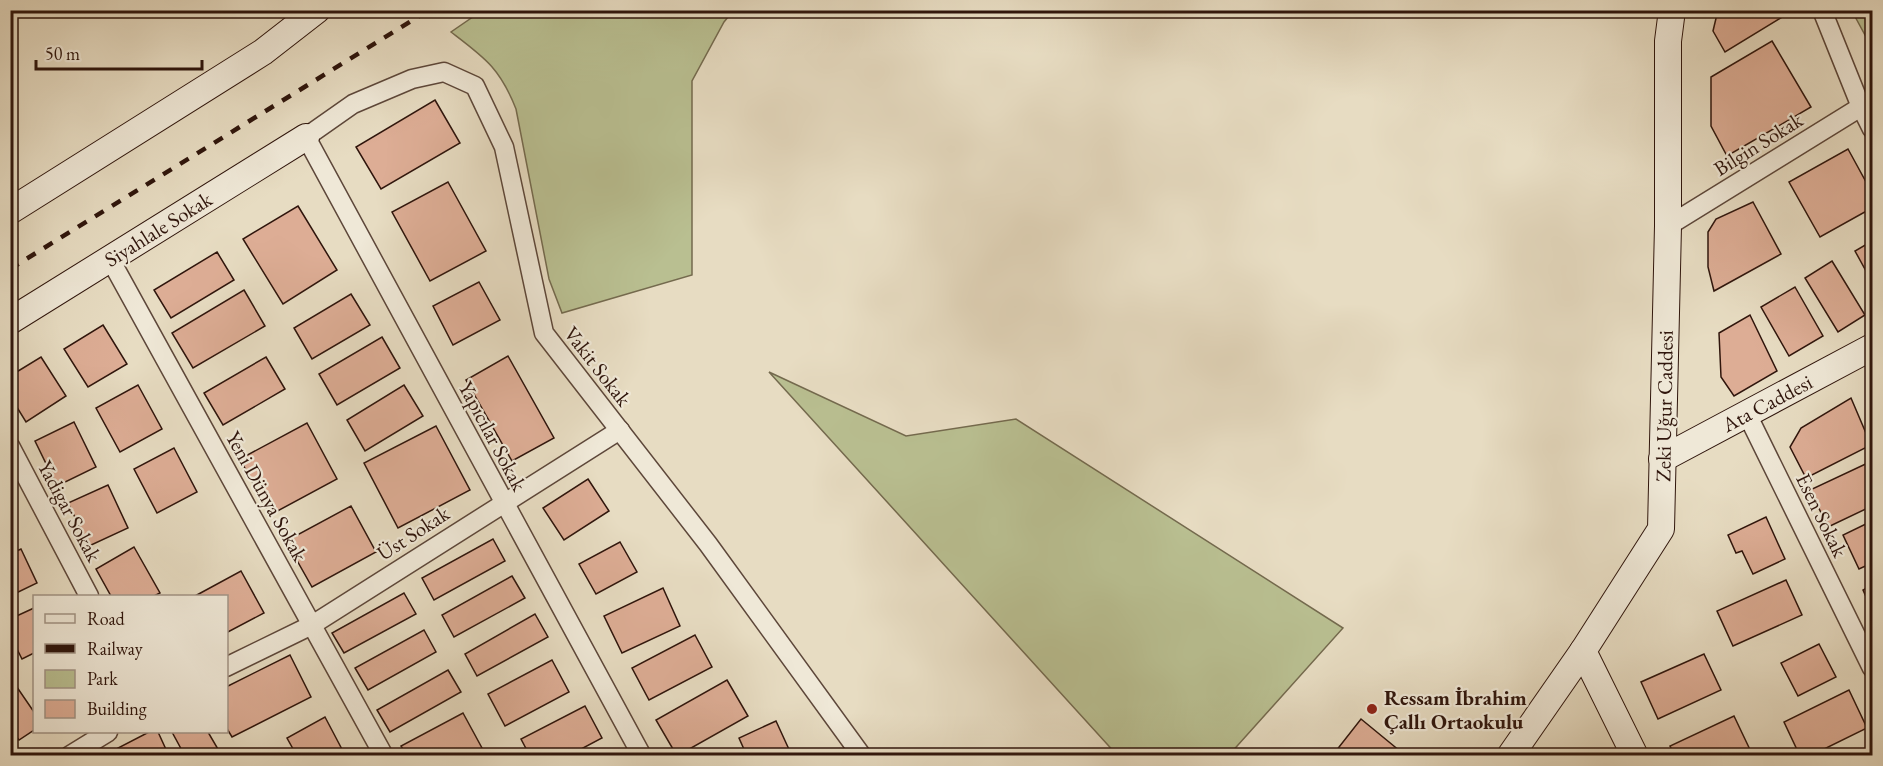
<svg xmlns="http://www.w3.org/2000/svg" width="1883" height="766" font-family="'EB Garamond',serif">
<rect width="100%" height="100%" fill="#e7dcc2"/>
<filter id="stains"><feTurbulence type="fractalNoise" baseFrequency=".00333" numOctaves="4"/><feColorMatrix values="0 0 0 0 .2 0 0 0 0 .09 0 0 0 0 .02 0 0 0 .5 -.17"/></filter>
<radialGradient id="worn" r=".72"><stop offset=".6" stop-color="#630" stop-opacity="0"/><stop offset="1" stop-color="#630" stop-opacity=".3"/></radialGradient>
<g fill="#b9bf91" stroke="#746a4e" stroke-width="1.5">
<path d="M483 10 733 11 724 22 692 81V275L562 313 549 279 516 109C500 68 485 58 451 32Z"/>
<path d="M1852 11H1872V48Z"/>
<path d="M769 372 906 436 1016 419 1343 628 1229 755H1117Z"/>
</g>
<g fill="#ddad95" stroke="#2f150c" stroke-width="1.5">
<path d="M1718 10H1781L1784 16 1725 52 1713 31Z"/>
<path d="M1772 41 1811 107 1727 156 1711 126V77Z"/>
<path d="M435 100 460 143 381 189 356 147Z"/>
<path d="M1848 149 1872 193V208L1820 237 1789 182Z"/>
<path d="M448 182 486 251 430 281 392 212Z"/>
<path d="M1753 202 1781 254 1714 291 1708 267V232L1716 219Z"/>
<path d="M298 206 337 270 283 304 243 239Z"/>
<path d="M1872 241V282L1855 251Z"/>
<path d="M217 252 234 280 171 318 154 290Z"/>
<path d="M1832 261 1865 315 1838 332 1805 278Z"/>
<path d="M479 282 500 320 453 345 433 306Z"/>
<path d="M1795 287 1823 336 1789 356 1761 307Z"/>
<path d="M244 290 265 326 193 368 172 333Z"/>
<path d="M351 294 370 325 312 359 294 328Z"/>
<path d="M1750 315 1777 371 1734 396 1721 377 1719 333Z"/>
<path d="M103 325 127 364 88 387 64 349Z"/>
<path d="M382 337 400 368 337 405 319 374Z"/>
<path d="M508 356 554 438 512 461 466 380Z"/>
<path d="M41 357 66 396 26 422 10 396V376Z"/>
<path d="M266 357 285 389 223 425 204 393Z"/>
<path d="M138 385 162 429 120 452 96 408Z"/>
<path d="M404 385 423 416 365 451 347 420Z"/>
<path d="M1851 398 1871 445 1806 478 1790 447 1801 428Z"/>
<path d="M74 422 96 467 57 486 35 441Z"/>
<path d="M307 423 337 479 270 515 240 459Z"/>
<path d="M436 426 470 490 398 528 364 463Z"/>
<path d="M174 448 197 492 157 513 134 469Z"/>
<path d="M1872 461V506L1828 527 1810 490Z"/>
<path d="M588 479 609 511 564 540 543 508Z"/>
<path d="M108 485 128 528 89 546 68 503Z"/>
<path d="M351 506 376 552 312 587 286 541Z"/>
<path d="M1766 517 1785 559 1753 574 1742 551 1736 553 1728 535Z"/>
<path d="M1872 521V563L1859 569 1843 535Z"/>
<path d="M493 539 505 561 434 600 422 578Z"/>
<path d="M620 542 637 572 596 594 579 564Z"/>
<path d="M134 547 160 593 154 596H111L96 569Z"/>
<path d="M21 549 37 583 10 596V554Z"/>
<path d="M241 571 264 613 226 633V596H195Z"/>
<path d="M512 576 525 598 454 637 442 615Z"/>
<path d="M1786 580 1802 615 1733 646 1717 611Z"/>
<path d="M1872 585V610L1863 590Z"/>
<path d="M663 588 680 626 622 653 604 616Z"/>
<path d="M404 593 416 614 344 653 332 633Z"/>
<path d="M34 608V653L22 659 10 635V619Z"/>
<path d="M535 614 548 637 477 676 465 654Z"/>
<path d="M424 630 436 652 368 690 355 668Z"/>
<path d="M695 635 712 667 649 700 632 668Z"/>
<path d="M1819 644 1836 677 1798 696 1781 663Z"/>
<path d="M1704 654 1721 690 1658 719 1641 682Z"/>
<path d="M290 655 311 697 232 737 226 727V687Z"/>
<path d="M552 660 569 692 505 726 488 694Z"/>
<path d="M448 670 461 692 390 732 377 710Z"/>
<path d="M10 677 34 712V730L19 740 10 729Z"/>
<path d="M727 680 748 716 677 756 656 720Z"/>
<path d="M1849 690 1867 728 1810 756H1800L1784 722Z"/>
<path d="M585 706 602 738 568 756H530L521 739Z"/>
<path d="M463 713 482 748 469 756H407L401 746Z"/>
<path d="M1734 716 1753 756H1675L1670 746Z"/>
<path d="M325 717 345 755 297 756 287 738Z"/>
<path d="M1361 719 1406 756H1332Z"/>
<path d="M776 721 792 756H747L739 738Z"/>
<path d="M149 732H158L169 756H122L118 748Z"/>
<path d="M172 732H208L222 756H185Z"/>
</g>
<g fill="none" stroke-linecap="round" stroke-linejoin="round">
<defs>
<g id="street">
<path d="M1822 10 1861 107 1872 129"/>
<path d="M1668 226 1872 100"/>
<path d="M110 259 384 756"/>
<path d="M1747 414 1872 668"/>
<path d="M10 446 89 596"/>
<path d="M226 667 312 625 620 430"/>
<path d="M69 756 108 732"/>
<path d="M642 756 306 137 353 104 412 79 444 72 475 86 504 147 544 333 708 544 862 756"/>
</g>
<g id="secondary">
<path d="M10 211 263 52 317 10"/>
<path d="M10 321 306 137"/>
<path d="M1662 459 1872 347"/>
<path d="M1583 651 1635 756"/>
<path d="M1510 756 1583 651 1661 529 1668 226V41L1672 10"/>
</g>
</defs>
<use href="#street" stroke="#5d473a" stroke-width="21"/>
<use href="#secondary" stroke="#2f150c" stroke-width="28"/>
<use href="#street" stroke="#efe8d7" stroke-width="18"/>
<use href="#secondary" stroke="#efe8d7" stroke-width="26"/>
<path stroke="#2f150c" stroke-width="4.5" stroke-dasharray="10 10" stroke-linecap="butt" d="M10 269 429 10"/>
</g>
<circle fill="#8f2418" stroke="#efe8d7" stroke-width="2" cx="1372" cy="709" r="6"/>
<g text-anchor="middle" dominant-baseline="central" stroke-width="4.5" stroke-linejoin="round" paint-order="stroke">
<g font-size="21" fill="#2f150c" stroke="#efe8d7">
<text transform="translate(1758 144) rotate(-32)">Bilgin Sokak</text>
<text transform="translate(158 229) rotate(-32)">Siyahlale Sokak</text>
<text transform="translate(598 366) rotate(52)">Vakit Sokak</text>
<text transform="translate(1767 403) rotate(-28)">Ata Caddesi</text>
<text transform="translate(1664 406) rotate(-89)">Zeki Uğur Caddesi</text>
<text transform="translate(493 436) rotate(62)">Yapıcılar Sokak</text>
<text transform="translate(267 496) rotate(61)">Yeni Dünya Sokak</text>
<text transform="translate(70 511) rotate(62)">Yadigar Sokak</text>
<text transform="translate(1822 515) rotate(64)">Esen Sokak</text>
<text transform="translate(413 533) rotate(-33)">Üst Sokak</text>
</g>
<g font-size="21" font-weight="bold" fill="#2f150c" stroke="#efe8d7" text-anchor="start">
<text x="1384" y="697">Ressam İbrahim<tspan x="1384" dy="24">Çallı Ortaokulu</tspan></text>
</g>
</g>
<rect width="1883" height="766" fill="none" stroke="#e7dcc2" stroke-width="36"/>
<rect x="12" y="12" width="1859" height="742" fill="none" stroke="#2f150c" stroke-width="3"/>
<rect x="18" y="18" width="1847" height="730" fill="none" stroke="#2f150c" stroke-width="1.5"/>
<rect x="33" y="595" width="195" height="138" fill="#efe8d7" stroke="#a29486" stroke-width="1.5"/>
<rect x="45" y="614" width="30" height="9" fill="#efe8d7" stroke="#a29486" stroke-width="1.5"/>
<text x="87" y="625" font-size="18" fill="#2f150c">Road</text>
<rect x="45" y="644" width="30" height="9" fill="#2f150c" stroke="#a29486" stroke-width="1.5"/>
<text x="87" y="655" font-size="18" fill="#2f150c">Railway</text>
<rect x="45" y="670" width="30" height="18" fill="#b9bf91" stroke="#a29486" stroke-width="1.5"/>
<text x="87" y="685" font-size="18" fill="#2f150c">Park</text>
<rect x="45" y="700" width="30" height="18" fill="#ddad95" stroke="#a29486" stroke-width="1.5"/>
<text x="87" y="715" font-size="18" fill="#2f150c">Building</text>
<path d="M36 60v9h166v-9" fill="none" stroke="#2f150c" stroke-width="3"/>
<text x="45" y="60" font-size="18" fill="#2f150c" stroke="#efe8d7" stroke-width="4.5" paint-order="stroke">50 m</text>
<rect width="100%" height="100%" filter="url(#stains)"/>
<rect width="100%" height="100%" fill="url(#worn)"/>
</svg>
